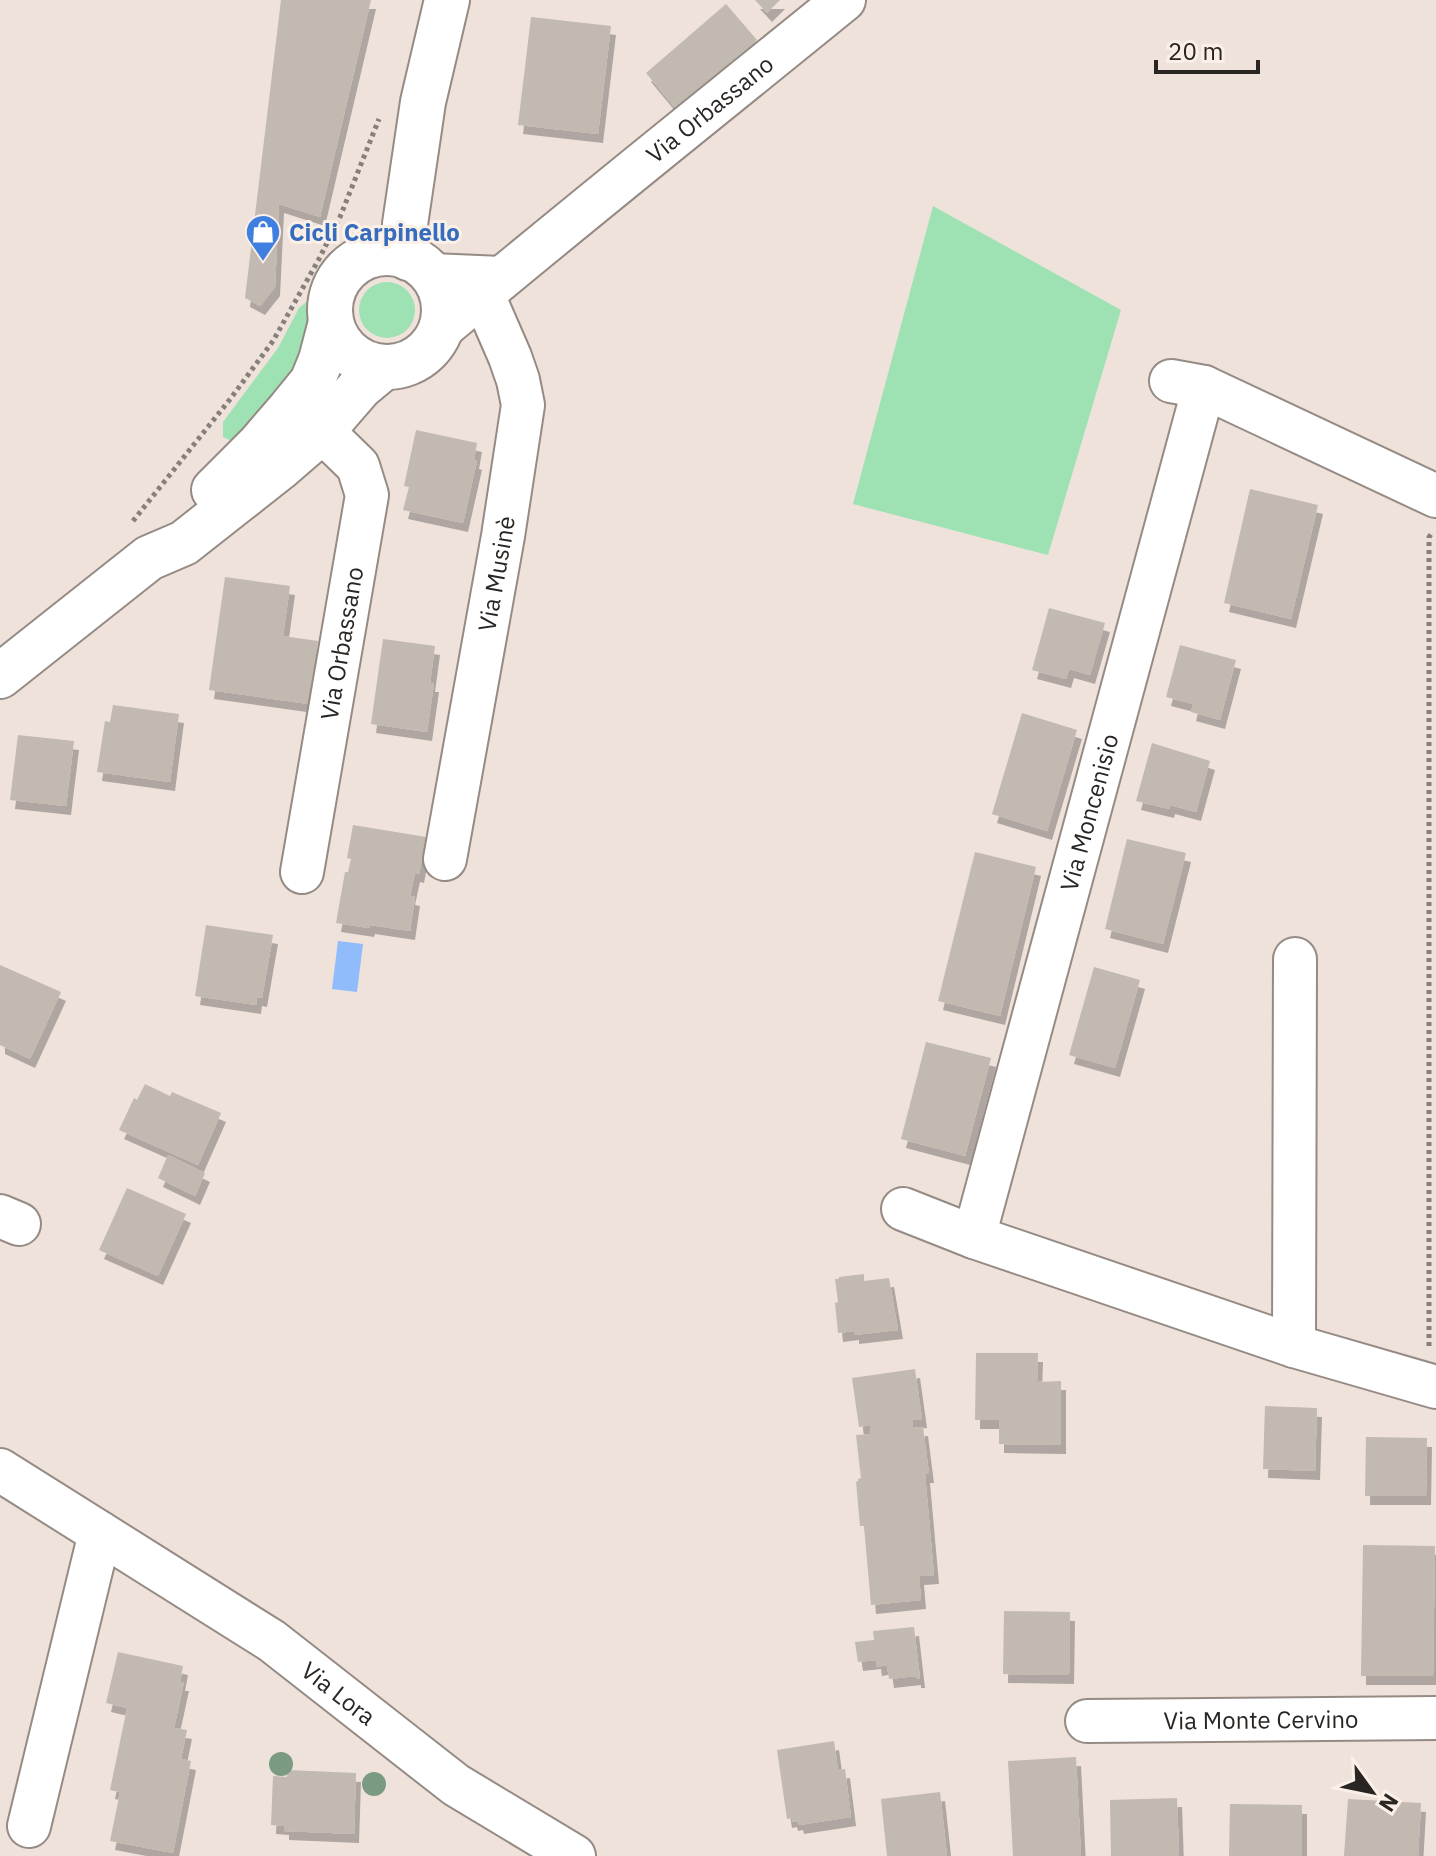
<svg xmlns="http://www.w3.org/2000/svg" width="1436" height="1856" font-family="'IBM Plex Sans',sans-serif">
<defs>
<filter id="shadow"><feDropShadow dx="5" dy="9" stdDeviation="0" flood-color="#0004"/></filter>
</defs>
<rect width="100%" height="100%" fill="#eee2db"/>
<g fill="#9ee2b3">
<path d="M933 206 1121 310 1048 555 853 504Z"/>
<circle cx="387" cy="310" r="28"/>
<path d="M311 298 312 334 305 367 240 445 223 437V422L278 348 299 308Z"/>
</g>
<path fill="#90bcfb" d="M338 941 363 944 357 992 332 989Z"/>
<g fill="#c2b9b0" filter="url(#shadow)">
<path d="M281 0H371L320 217 279 204 275 287 260 306 245 298Z"/>
<path d="M755 0H780L767 13Z"/>
<path d="M726 4 757 40 676 109 646 73Z"/>
<path d="M531 17 611 26 598 134 518 125Z"/>
<path d="M416 430 477 443 474 460 477 461 463 523 403 510 409 487 404 486Z"/>
<path d="M1250 489 1318 505 1291 619 1224 603Z"/>
<path d="M225 577 290 586 283 636 318 641 309 704 209 690Z"/>
<path d="M1049 608 1105 623 1090 675 1069 669 1066 679 1032 670Z"/>
<path d="M383 639 435 646 430 683H434L427 732 371 724Z"/>
<path d="M1180 645 1236 660 1220 720 1191 712 1193 704 1166 697Z"/>
<path d="M113 705 179 714 170 782 97 772 105 721 110 722Z"/>
<path d="M1022 713 1077 730 1047 831 992 814Z"/>
<path d="M18 735 74 741 66 806 10 800Z"/>
<path d="M1152 743 1210 761 1196 812 1170 805 1169 809 1136 801Z"/>
<path d="M353 825 426 837 419 874 415 873 410 896 415 897 410 931 370 925 369 928 336 923 345 872H348L351 859 347 858Z"/>
<path d="M1127 839 1186 853 1163 944 1105 929Z"/>
<path d="M975 852 1036 867 1000 1016 938 1001Z"/>
<path d="M206 925 273 935 262 998 257 997 256 1005 195 996Z"/>
<path d="M0 965 61 992 30 1059 0 1045Z"/>
<path d="M1094 967 1140 980 1115 1068 1069 1055Z"/>
<path d="M926 1042 991 1058 965 1156 901 1139Z"/>
<path d="M145 1084 170 1096 172 1092 221 1113 198 1165 119 1130 134 1098 137 1100Z"/>
<path d="M168 1155 205 1173 195 1196 158 1178Z"/>
<path d="M127 1188 186 1214 158 1276 99 1250Z"/>
<path d="M864 1274V1281L889 1278 898 1330 854 1335V1331L838 1333 835 1303 838 1302 835 1279H839V1277Z"/>
<path d="M976 1353H1038L1037 1382 1061 1381V1445L999 1444V1420H975Z"/>
<path d="M915 1369 922 1419 912 1420 913 1428 923 1427 929 1474H925L934 1575 919 1576 921 1600 871 1605 864 1526H860L856 1481 858 1482V1479L861 1478 856 1435 871 1434 870 1425 859 1427 852 1378Z"/>
<path d="M1265 1406 1317 1408 1315 1471 1263 1469Z"/>
<path d="M1366 1437 1427 1438 1426 1496H1365Z"/>
<path d="M1363 1545 1435 1546 1433 1676H1361Z"/>
<path d="M1004 1611 1070 1612 1069 1675 1003 1674Z"/>
<path d="M914 1627 920 1679H916V1676L889 1679 887 1665 877 1667 876 1660 858 1662 855 1642 874 1640 873 1631Z"/>
<path d="M118 1652 183 1666 180 1682H184L174 1728 187 1730 181 1759 191 1761 173 1853 110 1841 120 1792 110 1790 127 1708 106 1703Z"/>
<path d="M834 1741 838 1770 845 1769 851 1817 799 1825 798 1821 793 1822 792 1818 787 1819 777 1750Z"/>
<path d="M1076 1757 1081 1856H1013L1008 1761Z"/>
<path d="M287 1770 356 1773 354 1834 284 1831V1826L271 1825 273 1776 287 1777Z"/>
<path d="M940 1792 947 1856H887L881 1799Z"/>
<path d="M1177 1798 1179 1856H1111L1110 1800Z"/>
<path d="M1348 1799 1421 1803 1418 1856H1344Z"/>
<path d="M1230 1804 1302 1805V1856H1229Z"/>
</g>
<g fill="none" stroke-linecap="round" stroke-linejoin="round">
<defs>
<g id="minor">
<path d="M432 275 501 278"/>
<path id="s1" d="M442 328C574 217 710 109 844 0"/>
<path d="M1171 381 1204 387 1436 496"/>
<path id="s2" d="M445 859 503 536 523 405 518 380 510 357 490 311 480 295"/>
<path id="s3" d="M302 872 367 495 358 466 322 431"/>
<path d="M903 1209 974 1237 1294 1346 1436 1387"/>
<path d="M0 1216 19 1224"/>
<path id="s4" d="M974 1237 1204 387"/>
<path d="M1294 1346 1295 959"/>
<path id="s5" d="M0 1470 272 1641 456 1785 574 1856"/>
<path id="s6" d="M1087 1721 1436 1718"/>
<path d="M29 1826 100 1533"/>
</g>
<g id="secondary">
<circle cx="387" cy="310" r="57"/>
<path d="M408 258 405 224 423 102 447 0"/>
<path d="M214 490 259 445 290 409 312 382 321 360 331 322"/>
<path d="M0 676 149 558 184 543 278 469 322 431 360 387 384 367"/>
</g>
</defs>
<use href="#minor" stroke="#958b84" stroke-width="46"/>
<use href="#secondary" stroke="#958b84" stroke-width="48"/>
<g stroke="#867f7a" stroke-width="5" stroke-dasharray="4 4" stroke-linecap="butt">
<path d="M133 521 231 398 273 341 319 259 340 217 379 119"/>
<path d="M1429 1346V537L1432 533"/>
</g>
<use href="#minor" stroke="#fff" stroke-width="42"/>
<use href="#secondary" stroke="#fff" stroke-width="44"/>
</g>
<g fill="#7a9a81">
<circle cx="281" cy="1764" r="12"/>
<circle cx="374" cy="1784" r="12"/>
</g>
<defs>
<symbol id="shop-pin" viewBox="-11 -11 22 30"><path d="M0 17L-7.5 6A9.5 9.5 0 1 1 7.5 6Z" fill="#3f7fe0" stroke="#fbf0e8"/><path d="M-5-2.5h2.3a2.7 3.5 0 0 1 5.4 0H5L5.5 6h-11ZM-1.5-2.5h3a1.5 2.3 0 0 0-3 0Z" fill="#fff"/></symbol>
</defs>
<g fill-rule="evenodd">
<use href="#shop-pin" x="243" y="212" width="40" height="54"/>
</g>
<g text-anchor="middle" dominant-baseline="central" stroke-width="6" stroke-linejoin="round" paint-order="stroke">
<g font-size="24" fill="#292522" stroke="#fbf0e8">
<text stroke="none"><textPath href="#s1" startOffset="346">Via Orbassano</textPath></text>
<text stroke="none"><textPath href="#s2" startOffset="290">Via Musinè</textPath></text>
<text stroke="none"><textPath href="#s3" startOffset="232">Via Orbassano</textPath></text>
<text stroke="none"><textPath href="#s4" startOffset="440">Via Moncenisio</textPath></text>
<text stroke="none"><textPath href="#s5" startOffset="406">Via Lora</textPath></text>
<text stroke="none"><textPath href="#s6" startOffset="174">Via Monte Cervino</textPath></text>
</g>
<g font-size="24" font-weight="bold" fill="#366cbe" stroke="#fbf0e8" text-anchor="start">
<text x="289" y="232">Cicli Carpinello</text>
</g>
</g>
<g transform="translate(1372 1792) rotate(123)" stroke="#fbf0e8" stroke-width="6" paint-order="stroke">
<path d="M0-6L14 30L0 20L-14 30Z" fill="#292522"/>
<text y="-12" font-size="22" font-weight="bold" text-anchor="middle" fill="#292522">N</text>
</g>
<path d="M1156 60v12h102v-12" fill="none" stroke="#292522" stroke-width="4"/>
<text x="1168" y="60" font-size="24" fill="#292522" stroke="#fbf0e8" stroke-width="6" paint-order="stroke">20 m</text>
</svg>
